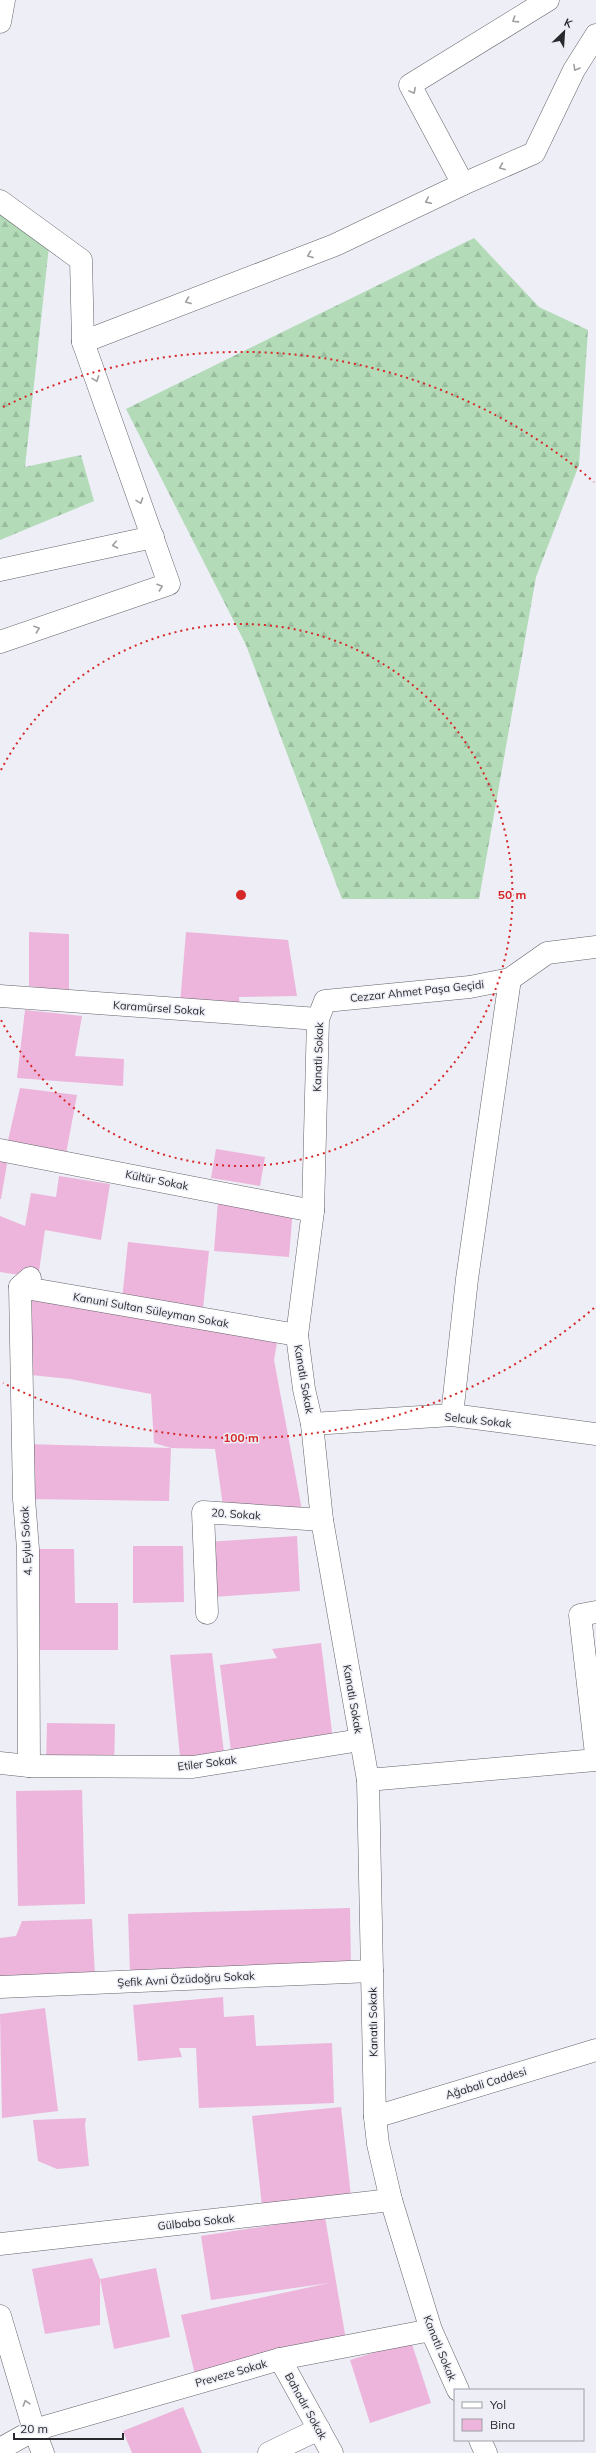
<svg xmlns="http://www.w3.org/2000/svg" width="596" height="2453" font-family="Mulish,sans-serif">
<defs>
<pattern id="forest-firs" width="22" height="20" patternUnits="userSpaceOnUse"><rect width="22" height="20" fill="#b3dbb8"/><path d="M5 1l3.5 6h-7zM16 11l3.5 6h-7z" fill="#9abc9e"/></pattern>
</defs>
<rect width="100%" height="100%" fill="#edeef6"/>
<g fill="url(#forest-firs)">
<path d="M0 213 50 237 25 467 81 455 94 501 0 540Z"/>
<path d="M474 238 539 307 588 330 579 465 536 577 479 899H342L246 645 126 409Z"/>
</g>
<g fill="#edb5db">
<path d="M29 932 69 934V992L29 986Z"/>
<path d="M186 932 288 940 297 996 239 997 240 1007 180 1004Z"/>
<path d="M25 1010 82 1016 75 1056 124 1059 123 1086 17 1078Z"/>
<path d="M20 1088 77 1095 65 1159 6 1149Z"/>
<path d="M216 1149 265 1157 260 1186 211 1178Z"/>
<path d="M0 1150 9 1152 1 1199H0Z"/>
<path d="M59 1176 110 1184 101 1240 45 1230 38 1278 0 1272V1216L25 1226 31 1193 56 1197Z"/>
<path d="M218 1201 293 1208 289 1257 214 1251Z"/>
<path d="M128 1242 209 1251 203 1309 122 1300Z"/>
<path d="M29 1295 277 1343 274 1360 302 1510 224 1513 215 1449 171 1448 154 1443 151 1394 70 1379 21 1374Z"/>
<path d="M24 1444 171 1448 169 1501 24 1499Z"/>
<path d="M297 1536 300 1591 213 1597 207 1542Z"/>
<path d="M133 1546H183L184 1602 133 1603Z"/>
<path d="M28 1549H74L75 1603H118V1650H29Z"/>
<path d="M321 1643 333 1740 231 1751 220 1665 277 1658 272 1649Z"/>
<path d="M212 1653 225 1761 181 1767 170 1655Z"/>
<path d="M47 1723 115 1724 114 1767 46 1766Z"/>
<path d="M82 1790 85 1904 18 1906 16 1791Z"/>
<path d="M350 1908 351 1967 130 1973 128 1914Z"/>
<path d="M92 1919 95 1976 0 1983V1938L16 1936 22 1921Z"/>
<path d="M223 1997 224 2017 254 2015 256 2046 332 2043 334 2103 199 2108 196 2048H179L182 2057 138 2061 133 2005Z"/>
<path d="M45 2008 58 2111 2 2118 0 2014Z"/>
<path d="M341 2107 351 2196 262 2206 252 2116Z"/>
<path d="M86 2118 85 2125 89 2166 57 2169 38 2161 33 2120Z"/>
<path d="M325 2217 346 2340 195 2375 181 2315 329 2283 211 2300 201 2236Z"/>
<path d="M92 2258 100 2279V2325L45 2334 32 2269Z"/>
<path d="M156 2268 170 2337 114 2349 100 2279Z"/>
<path d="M411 2341 431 2403 370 2423 350 2360Z"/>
<path d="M183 2407 202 2453H132L123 2431Z"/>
</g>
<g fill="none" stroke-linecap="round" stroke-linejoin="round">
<defs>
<g id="minor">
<path d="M0 22 4 0"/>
<path d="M463 184 410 85 548 0"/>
<path d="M0 201 81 260 83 342 169 584 0 642"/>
<path d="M83 342 335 245 463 184 534 153 574 70 596 35"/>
<path d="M0 570 153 537"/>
<path d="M0 996 318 1019"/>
<path d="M0 1150 313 1211"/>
<path d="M30 1278 20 1287 297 1335"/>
<path d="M452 1415 467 1279 510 979"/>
<path d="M312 1424 452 1415 596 1434"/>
<path d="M596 1612 580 1615 596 1754"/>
<path d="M207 1613 203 1512 322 1520"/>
<path d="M0 1763 29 1766 28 1549 24 1499 20 1287"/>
<path d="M29 1766 193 1767 360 1740"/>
<path d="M368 1780 596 1760"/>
<path d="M0 1987 372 1971"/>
<path d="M375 2117 596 2050"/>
<path d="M0 2244 391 2200"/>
<path d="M280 2359 332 2453"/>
<path d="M458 2390 431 2330 391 2200 378 2144 375 2117 368 1780 322 1520 312 1424 304 1389 297 1335 313 1211 318 1019 325 1001 470 987 510 979 547 953 596 947"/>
<path d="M34 2430 280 2359 431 2330"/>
<path d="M480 2440 486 2453"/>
<path d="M269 2453 319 2429"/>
</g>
<g id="major">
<path d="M0 2316 34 2430 43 2453"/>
<path d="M0 2449 34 2430"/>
</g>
</defs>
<use href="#minor" stroke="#63636b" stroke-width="23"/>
<use href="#major" stroke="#63636b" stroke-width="23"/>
<use href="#minor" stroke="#fff" stroke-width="22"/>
<use href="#major" stroke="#fff" stroke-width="22"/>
</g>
<defs><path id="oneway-chevron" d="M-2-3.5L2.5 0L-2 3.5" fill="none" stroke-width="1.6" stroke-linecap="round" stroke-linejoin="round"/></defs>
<g stroke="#9e9fa0">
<use href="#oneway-chevron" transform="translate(515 20) rotate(148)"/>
<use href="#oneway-chevron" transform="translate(576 68) rotate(120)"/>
<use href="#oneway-chevron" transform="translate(413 91) rotate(62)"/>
<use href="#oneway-chevron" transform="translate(502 167) rotate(157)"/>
<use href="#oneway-chevron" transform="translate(428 201) rotate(154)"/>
<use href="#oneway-chevron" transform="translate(310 255) rotate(159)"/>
<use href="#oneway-chevron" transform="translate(188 301) rotate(159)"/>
<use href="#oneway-chevron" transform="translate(96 379) rotate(70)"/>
<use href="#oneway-chevron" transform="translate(140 501) rotate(70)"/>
<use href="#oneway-chevron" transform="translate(115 545) rotate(168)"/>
<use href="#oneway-chevron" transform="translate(160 587) rotate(-19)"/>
<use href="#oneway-chevron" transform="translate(37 629) rotate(-19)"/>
<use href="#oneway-chevron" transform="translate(26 2403) rotate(-107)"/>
</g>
<g fill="none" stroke="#d62828" stroke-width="2" stroke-dasharray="2 4">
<path d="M1 770A271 271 0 1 1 1 1020"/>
<path d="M594 1308A543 543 0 0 1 3 1383M3 407A543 543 0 0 1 594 482"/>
</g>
<g text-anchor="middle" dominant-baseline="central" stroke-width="3" stroke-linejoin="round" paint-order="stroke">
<g font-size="11" fill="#28292c" stroke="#edeef6">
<text transform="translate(417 991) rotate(-6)">Cezzar Ahmet Paşa Geçidi</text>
<text transform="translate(159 1008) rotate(4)">Karamürsel Sokak</text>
<text transform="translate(318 1057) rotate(-88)">Kanatlı Sokak</text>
<text transform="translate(157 1180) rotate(11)">Kültür Sokak</text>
<text transform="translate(151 1310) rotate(10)">Kanuni Sultan Süleyman Sokak</text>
<text transform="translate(304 1379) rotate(80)">Kanatlı Sokak</text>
<text transform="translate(478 1420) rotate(6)">Selcuk Sokak</text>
<text transform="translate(236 1514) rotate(4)">20. Sokak</text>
<text transform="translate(26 1541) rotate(-93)">4. Eylul Sokak</text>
<text transform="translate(353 1699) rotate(80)">Kanatlı Sokak</text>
<text transform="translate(207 1763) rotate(-7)">Etiler Sokak</text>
<text transform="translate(186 1979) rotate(-3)">Şefik Avni Özüdoğru Sokak</text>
<text transform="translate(373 2022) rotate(-91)">Kanatlı Sokak</text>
<text transform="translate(486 2083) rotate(-17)">Ağabali Caddesi</text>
<text transform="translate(196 2222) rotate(-6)">Gülbaba Sokak</text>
<text transform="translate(440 2348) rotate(68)">Kanatlı Sokak</text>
<text transform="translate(231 2373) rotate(-16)">Preveze Sokak</text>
<text transform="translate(306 2406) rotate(61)">Bahadır Sokak</text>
</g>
</g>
<circle cx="241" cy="895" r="6" fill="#d62828" stroke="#edeef6" stroke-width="2"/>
<g font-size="12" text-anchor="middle" font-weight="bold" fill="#d62828" stroke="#edeef6" stroke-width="3" stroke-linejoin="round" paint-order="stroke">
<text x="512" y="899">50 m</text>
<text x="241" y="1442">100 m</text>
</g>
<rect x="454" y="2389" width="130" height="52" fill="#edeef6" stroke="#9e9fa5"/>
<rect x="462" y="2402" width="20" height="6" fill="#ffffff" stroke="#9e9fa5"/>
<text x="490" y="2409" font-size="12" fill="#28292c">Yol</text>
<rect x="462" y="2419" width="20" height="12" fill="#edb5db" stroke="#9e9fa5"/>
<text x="490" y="2429" font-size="12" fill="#28292c">Bina</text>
<g transform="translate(564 32) rotate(25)" stroke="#edeef6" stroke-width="3" paint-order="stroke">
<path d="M0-3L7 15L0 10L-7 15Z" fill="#28292c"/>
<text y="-6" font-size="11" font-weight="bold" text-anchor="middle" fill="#28292c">K</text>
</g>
<path d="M14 2433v6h109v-6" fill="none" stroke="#28292c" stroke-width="2"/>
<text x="20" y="2433" font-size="12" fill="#28292c" stroke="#edeef6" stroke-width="3" paint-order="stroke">20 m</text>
</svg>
